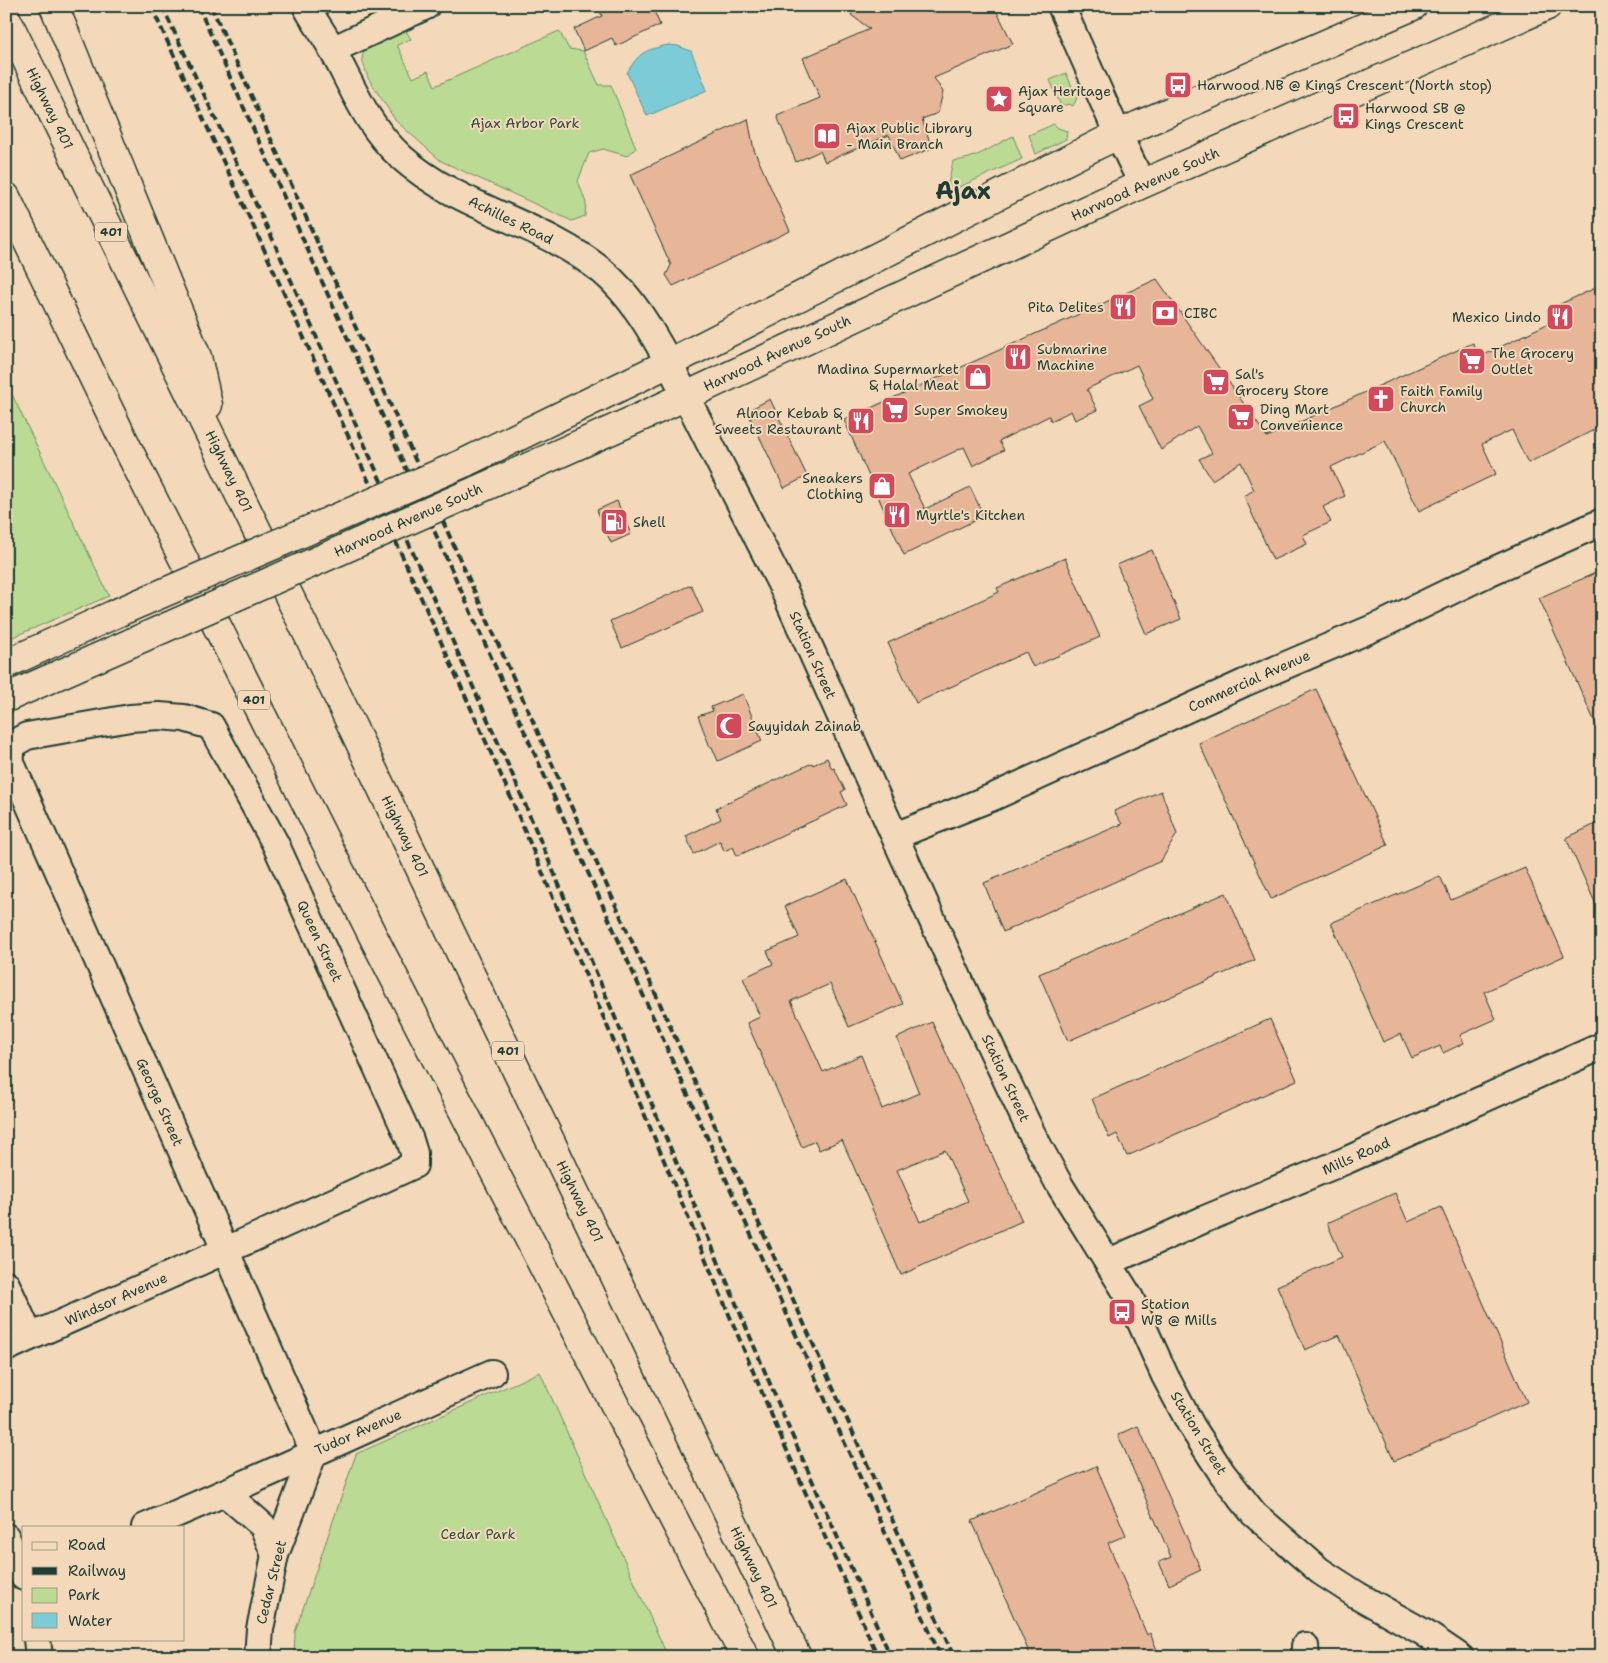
<svg xmlns="http://www.w3.org/2000/svg" width="1608" height="1663" font-family="'Shantell Sans',sans-serif">
<rect width="100%" height="100%" fill="#f3d9ba"/>
<filter id="ink" filterUnits="userSpaceOnUse"><feTurbulence type="fractalNoise" baseFrequency=".02" numOctaves="2"/><feDisplacementMap in="SourceGraphic" scale="10" xChannelSelector="R" yChannelSelector="G"/><feConvolveMatrix kernelMatrix="1 2 1 2 8 2 1 2 1" color-interpolation-filters="sRGB"/></filter>
<g filter="url(#ink)">
<g fill="#bbda93" stroke="#6d8c64">
<path d="M404 28 411 39 397 45 413 78 428 71 435 86 559 31 569 49 583 51 599 85H611L636 148 627 156 603 149 589 153 578 181 586 203 585 216 572 221 441 161 396 121 368 78 362 59 365 44Z"/>
<path d="M1066 73 1077 98 1073 106 1069 104 1061 106 1050 80Z"/>
<path d="M1054 124 1058 128 1067 131 1066 139 1036 154 1029 135Z"/>
<path d="M1013 136 1022 159 946 193 953 161C977 159 991 147 1013 136Z"/>
<path d="M6 382 109 596 6 640Z"/>
<path d="M540 1372 668 1657H294L295 1632 356 1454Z"/>
</g>
<path fill="#7cccd7" stroke="#579396" d="M668 45 678 46 691 51 707 90 647 116 627 73C639 52 645 50 668 45Z"/>
<g fill="#e7b598" stroke="#1f3d34" fill-rule="evenodd">
<path d="M609 6H652L660 25 616 46 612 38 584 51 574 29 602 16 600 11Z"/>
<path d="M857 6H994L1013 44 934 78 943 92 938 113 922 119 932 148 900 161 889 135 825 162 820 151 796 162 777 116 820 98 803 58 870 29 851 15Z"/>
<path d="M748 119 754 150 790 231 673 286 666 275 671 265 630 175Z"/>
<path d="M1157 279 1267 437 1473 343 1480 357 1551 322 1547 310 1602 285V426L1528 463 1512 430 1482 444 1496 474 1419 511 1385 441 1331 467 1345 496 1323 507 1331 522 1303 535 1307 544 1273 560 1244 496 1254 490 1241 462 1212 480 1199 459 1212 453 1197 426 1161 450 1139 406 1153 399 1137 365 1087 389 1097 410 1075 420 1071 411 1051 421 1049 416 999 441 1004 450 973 466 964 447 908 474 925 509 970 487 984 516 904 555 844 420Z"/>
<path d="M770 399 807 476 784 488 747 411Z"/>
<path d="M617 501 631 534 611 543 597 510Z"/>
<path d="M1152 550 1181 619 1146 634 1117 565Z"/>
<path d="M1065 558 1100 637 1033 667 1026 652 916 703 888 643 999 592 997 588Z"/>
<path d="M1602 570V738L1539 598Z"/>
<path d="M691 585 703 612 622 648 610 621Z"/>
<path d="M1316 689 1388 845 1271 899 1199 743Z"/>
<path d="M743 694 762 741 718 761 712 747H710L698 716 713 711 711 707Z"/>
<path d="M827 758 832 769 834 768 845 790 841 792 847 805 737 856 733 847 724 851 720 841 694 854 686 836 721 819 716 808 812 763 813 765Z"/>
<path d="M1161 791 1177 834 1161 861 1003 932 984 883 1122 824 1114 811Z"/>
<path d="M1602 821V918L1566 838Z"/>
<path d="M1525 868 1564 956 1484 992 1496 1019 1460 1035 1464 1043 1443 1053 1440 1046 1412 1058 1401 1034 1383 1042 1331 923 1440 876 1451 900Z"/>
<path d="M847 879 903 1004 849 1027 830 984 791 1001 823 1072 861 1055 882 1109 919 1093 897 1038 932 1022 1022 1221 901 1275 842 1140 819 1150 815 1141 802 1147 747 1023 760 1017 743 978 773 964 767 951 799 937 785 906ZM945 1150 968 1201 920 1222 897 1170Z"/>
<path d="M1226 893 1255 960 1068 1041 1039 974Z"/>
<path d="M1270 1019 1297 1080 1127 1156 1117 1134 1109 1138 1092 1099Z"/>
<path d="M1395 1193 1408 1222 1441 1207 1527 1402 1394 1461 1339 1335 1305 1350 1277 1286 1342 1257 1327 1223Z"/>
<path d="M1138 1426 1201 1570 1169 1585 1159 1562 1171 1557 1118 1435Z"/>
<path d="M1096 1466 1126 1535 1108 1543 1147 1635 1150 1633 1160 1657H1031L972 1521Z"/>
</g>
<g fill="none" stroke-linecap="round" stroke-linejoin="round">
<defs>
<g id="minor">
<path d="M306 6C314 21 324 34 332 49 353 88 367 126 401 157 459 209 542 222 602 271 631 295 651 330 669 363L783 588 962 986 1031 1132 1059 1184 1130 1298 1165 1376 1192 1427 1222 1473 1254 1514 1320 1571 1357 1595 1423 1632 1460 1657"/>
<path d="M1061 6 1112 121 1142 184"/>
<path d="M332 50 426 6"/>
<path d="M895 836 993 797 1244 683 1385 623 1490 572 1602 522"/>
<path d="M1109 1262 1205 1219 1347 1160 1602 1046"/>
<path d="M6 1284 30 1337"/>
<path d="M6 1348 30 1337C159 1280 287 1224 414 1165V1153L410 1140 275 843 211 726 184 718 159 716 130 718 27 736C13 743 10 746 11 763L314 1452"/>
<path d="M225 1493 263 1526 275 1555"/>
<path d="M145 1527C262 1478 377 1424 492 1373"/>
<path d="M6 1537 24 1577"/>
<path d="M37 1639 39 1657"/>
<path d="M1305 1646 1306 1657"/>
<path d="M258 1657 260 1629 275 1555 314 1452"/>
</g>
<g id="major">
<path d="M464 463 669 363 1099 144 1139 125 1413 6"/>
<path d="M475 491 643 416 1142 184 1547 6"/>
<path d="M6 664 119 612"/>
<path d="M6 698 133 642"/>
</g>
<g id="highway">
<path d="M54 6 197 357 208 405"/>
<path d="M6 18 318 655 797 1657"/>
<path d="M6 197 128 449 380 950 745 1657"/>
</g>
</defs>
<use href="#minor" stroke="#1f3d34" stroke-width="30"/>
<use href="#major" stroke="#1f3d34" stroke-width="31"/>
<use href="#highway" stroke="#1f3d34" stroke-width="31"/>
<use href="#minor" stroke="#f3d9ba" stroke-width="26"/>
<use href="#major" stroke="#f3d9ba" stroke-width="28"/>
<use href="#highway" stroke="#f3d9ba" stroke-width="28"/>
<g stroke="#1f3d34" stroke-width="4" stroke-dasharray="8 4" stroke-linecap="butt">
<path d="M151 6 263 247 505 784 777 1428 878 1657"/>
<path d="M162 6 273 240 513 776 787 1424 891 1657"/>
<path d="M198 6 941 1657"/>
<path d="M211 6 954 1657"/>
</g>
<defs>
<g id="major-bridge">
<path d="M119 612 464 463"/>
<path d="M133 642 475 491"/>
</g>
</defs>
<use href="#major-bridge" stroke="#1f3d34" stroke-width="31" stroke-linecap="butt"/>
<use href="#major-bridge" stroke="#f3d9ba" stroke-width="28"/>
</g>
</g>
<defs>
<symbol id="bus-square" viewBox="-11 -11 22 22"><rect x="-9" y="-9" width="18" height="18" rx="4" fill="#d1495b" stroke="#f3d9ba"/><path d="M-5-6H5V4H4V6H2V4H-2V6H-4V4H-5ZM-3.5-4V0h7V-4ZM-3.5 1.2v1.5H-2V1.2ZM2 1.2v1.5H3.5V1.2Z" fill="#fff"/></symbol>
<symbol id="sight-square" viewBox="-11 -11 22 22"><rect x="-9" y="-9" width="18" height="18" rx="4" fill="#d1495b" stroke="#f3d9ba"/><path d="M0-6L1.8-2.2L6-1.7L2.9 1.2L3.7 5.4L0 3.3L-3.7 5.4L-2.9 1.2L-6-1.7L-1.8-2.2Z" fill="#fff"/></symbol>
<symbol id="library-square" viewBox="-11 -11 22 22"><rect x="-9" y="-9" width="18" height="18" rx="4" fill="#d1495b" stroke="#f3d9ba"/><path d="M-6-4Q-3-5.5-.7-3.5V5Q-3 3-6 4ZM6-4Q3-5.5 .7-3.5V5Q3 3 6 4Z" fill="#fff"/></symbol>
<symbol id="restaurant-square" viewBox="-11 -11 22 22"><rect x="-9" y="-9" width="18" height="18" rx="4" fill="#d1495b" stroke="#f3d9ba"/><path d="M-5-6h1v4h1v-4h1v4h1v-4h1v5L-1.5 .5V6h-2V.5L-5-1ZM5-6V6H3V1.5H1.5Q1.5-4 5-6Z" fill="#fff"/></symbol>
<symbol id="bank-square" viewBox="-11 -11 22 22"><rect x="-9" y="-9" width="18" height="18" rx="4" fill="#d1495b" stroke="#f3d9ba"/><path d="M-6-4H6V4H-6ZM0-2.3a2.3 2.3 0 1 0 0 4.6a2.3 2.3 0 1 0 0-4.6Z" fill="#fff"/></symbol>
<symbol id="supermarket-square" viewBox="-11 -11 22 22"><rect x="-9" y="-9" width="18" height="18" rx="4" fill="#d1495b" stroke="#f3d9ba"/><path d="M-6-5.5h2.5l.6 2H6L4.5 2H-2.5L-4.4-4H-6ZM-1.5 3.2a1.3 1.3 0 1 0 .1 0ZM3 3.2a1.3 1.3 0 1 0 .1 0Z" fill="#fff"/></symbol>
<symbol id="shop-square" viewBox="-11 -11 22 22"><rect x="-9" y="-9" width="18" height="18" rx="4" fill="#d1495b" stroke="#f3d9ba"/><path d="M-5-2.5h2.3a2.7 3.5 0 0 1 5.4 0H5L5.5 6h-11ZM-1.5-2.5h3a1.5 2.3 0 0 0-3 0Z" fill="#fff"/></symbol>
<symbol id="church-square" viewBox="-11 -11 22 22"><rect x="-9" y="-9" width="18" height="18" rx="4" fill="#d1495b" stroke="#f3d9ba"/><path d="M-1.2-6h2.4v3.5h3.3v2.4h-3.3V6h-2.4V-.1h-3.3v-2.4h3.3Z" fill="#fff"/></symbol>
<symbol id="fuel-square" viewBox="-11 -11 22 22"><rect x="-9" y="-9" width="18" height="18" rx="4" fill="#d1495b" stroke="#f3d9ba"/><path d="M-5.5-6h7V0h2V4h1.3V-2.5L3-4.5l.8-.8L6-3V5H2.5V1h-1V6h-7ZM-4.2-4.7v3.2H.2V-4.7Z" fill="#fff"/></symbol>
<symbol id="mosque-square" viewBox="-11 -11 22 22"><rect x="-9" y="-9" width="18" height="18" rx="4" fill="#d1495b" stroke="#f3d9ba"/><path d="M3.5-4.9A6 6 0 1 0 3.5 4.9A5 5 0 1 1 3.5-4.9Z" fill="#fff"/></symbol>
</defs>
<g fill-rule="evenodd">
<use href="#bus-square" x="1162" y="69" width="32" height="32"/>
<use href="#sight-square" x="983" y="83" width="32" height="32"/>
<use href="#bus-square" x="1330" y="100" width="32" height="32"/>
<use href="#library-square" x="811" y="120" width="32" height="32"/>
<use href="#restaurant-square" x="1107" y="291" width="32" height="32"/>
<use href="#bank-square" x="1149" y="297" width="32" height="32"/>
<use href="#restaurant-square" x="1544" y="301" width="32" height="32"/>
<use href="#restaurant-square" x="1002" y="341" width="32" height="32"/>
<use href="#supermarket-square" x="1456" y="345" width="32" height="32"/>
<use href="#shop-square" x="962" y="361" width="32" height="32"/>
<use href="#supermarket-square" x="1200" y="366" width="32" height="32"/>
<use href="#church-square" x="1365" y="383" width="32" height="32"/>
<use href="#supermarket-square" x="879" y="394" width="32" height="32"/>
<use href="#supermarket-square" x="1225" y="401" width="32" height="32"/>
<use href="#restaurant-square" x="845" y="405" width="32" height="32"/>
<use href="#shop-square" x="866" y="470" width="32" height="32"/>
<use href="#restaurant-square" x="881" y="499" width="32" height="32"/>
<use href="#fuel-square" x="598" y="506" width="32" height="32"/>
<use href="#mosque-square" x="713" y="710" width="32" height="32"/>
<use href="#bus-square" x="1106" y="1296" width="32" height="32"/>
</g>
<g text-anchor="middle" dominant-baseline="central" stroke-width="4" stroke-linejoin="round" paint-order="stroke">
<g fill="#f3d9ba" stroke="#5f6c5c" stroke-width="1">
<rect x="95" y="222.5" width="32" height="19" rx="4"/>
<rect x="238" y="690.5" width="32" height="19" rx="4"/>
<rect x="492" y="1041.5" width="32" height="19" rx="4"/>
</g>
<g font-size="12" font-weight="bold" fill="#1f3d34">
<text x="111" y="232">401</text>
<text x="254" y="700">401</text>
<text x="508" y="1051">401</text>
</g>
<g font-size="14" fill="#1f3d34" stroke="#f3d9ba" text-anchor="start">
<text x="1197" y="85">Harwood NB @ Kings Crescent (North stop)</text>
<text x="1018" y="91">Ajax Heritage<tspan x="1018" dy="16">Square</tspan></text>
<text x="1365" y="108">Harwood SB @<tspan x="1365" dy="16">Kings Crescent</tspan></text>
<text x="846" y="128">Ajax Public Library<tspan x="846" dy="16">- Main Branch</tspan></text>
<text x="1104" y="307" text-anchor="end">Pita Delites</text>
<text x="1184" y="313">CIBC</text>
<text x="1541" y="317" text-anchor="end">Mexico Lindo</text>
<text x="1037" y="349">Submarine<tspan x="1037" dy="16">Machine</tspan></text>
<text x="1491" y="353">The Grocery<tspan x="1491" dy="16">Outlet</tspan></text>
<text x="959" y="369" text-anchor="end">Madina Supermarket<tspan x="959" dy="16">&amp; Halal Meat</tspan></text>
<text x="1235" y="374">Sal's<tspan x="1235" dy="16">Grocery Store</tspan></text>
<text x="1400" y="391">Faith Family<tspan x="1400" dy="16">Church</tspan></text>
<text x="1260" y="409">Ding Mart<tspan x="1260" dy="16">Convenience</tspan></text>
<text x="914" y="410">Super Smokey</text>
<text x="842" y="413" text-anchor="end">Alnoor Kebab &amp;<tspan x="842" dy="16">Sweets Restaurant</tspan></text>
<text x="863" y="478" text-anchor="end">Sneakers<tspan x="863" dy="16">Clothing</tspan></text>
<text x="916" y="515">Myrtle's Kitchen</text>
<text x="633" y="522">Shell</text>
<text x="748" y="726">Sayyidah Zainab</text>
<text x="1141" y="1304">Station<tspan x="1141" dy="16">WB @ Mills</tspan></text>
</g>
<g font-size="14" fill="#1f3d34" stroke="#f3d9ba">
<text transform="translate(50 108) rotate(64)">Highway 401</text>
<text transform="translate(1145 184) rotate(-24)">Harwood Avenue South</text>
<text transform="translate(511 220) rotate(26)">Achilles Road</text>
<text transform="translate(777 353) rotate(-25)">Harwood Avenue South</text>
<text transform="translate(229 471) rotate(64)">Highway 401</text>
<text transform="translate(408 520) rotate(-24)">Harwood Avenue South</text>
<text transform="translate(813 655) rotate(66)">Station Street</text>
<text transform="translate(1249 681) rotate(-24)">Commercial Avenue</text>
<text transform="translate(405 836) rotate(64)">Highway 401</text>
<text transform="translate(320 941) rotate(65)">Queen Street</text>
<text transform="translate(1006 1078) rotate(65)">Station Street</text>
<text transform="translate(160 1102) rotate(66)">George Street</text>
<text transform="translate(1356 1156) rotate(-24)">Mills Road</text>
<text transform="translate(580 1201) rotate(64)">Highway 401</text>
<text transform="translate(116 1299) rotate(-24)">Windsor Avenue</text>
<text transform="translate(358 1432) rotate(-24)">Tudor Avenue</text>
<text transform="translate(1199 1433) rotate(59)">Station Street</text>
<text transform="translate(754 1567) rotate(64)">Highway 401</text>
<text transform="translate(271 1582) rotate(-76)">Cedar Street</text>
</g>
<g font-size="14" fill="#2f4d3e" stroke="#f3d9ba">
<text x="525" y="123">Ajax Arbor Park</text>
<text x="478" y="1534">Cedar Park</text>
</g>
<g font-size="24" font-weight="bold" fill="#1f3d34" stroke="#f3d9ba">
<text x="963" y="191">Ajax</text>
</g>
</g>
<rect width="1608" height="1663" fill="none" stroke="#f3d9ba" stroke-width="25"/>
<rect x="12" y="12" width="1583" height="1638" fill="none" stroke="#1f3d34" stroke-width="2" filter="url(#ink)"/>
<rect x="22" y="1526" width="162" height="115" fill="#f3d9ba" stroke="#9e9b84"/>
<rect x="32" y="1542" width="25" height="8" fill="#f3d9ba" stroke="#9e9b84"/>
<text x="68" y="1550" font-size="15" fill="#1f3d34">Road</text>
<rect x="32" y="1567" width="25" height="8" fill="#1f3d34" stroke="#9e9b84"/>
<text x="68" y="1576" font-size="15" fill="#1f3d34">Railway</text>
<rect x="32" y="1588" width="25" height="15" fill="#bbda93" stroke="#9e9b84"/>
<text x="68" y="1600" font-size="15" fill="#1f3d34">Park</text>
<rect x="32" y="1613" width="25" height="15" fill="#7cccd7" stroke="#9e9b84"/>
<text x="68" y="1626" font-size="15" fill="#1f3d34">Water</text>
</svg>
